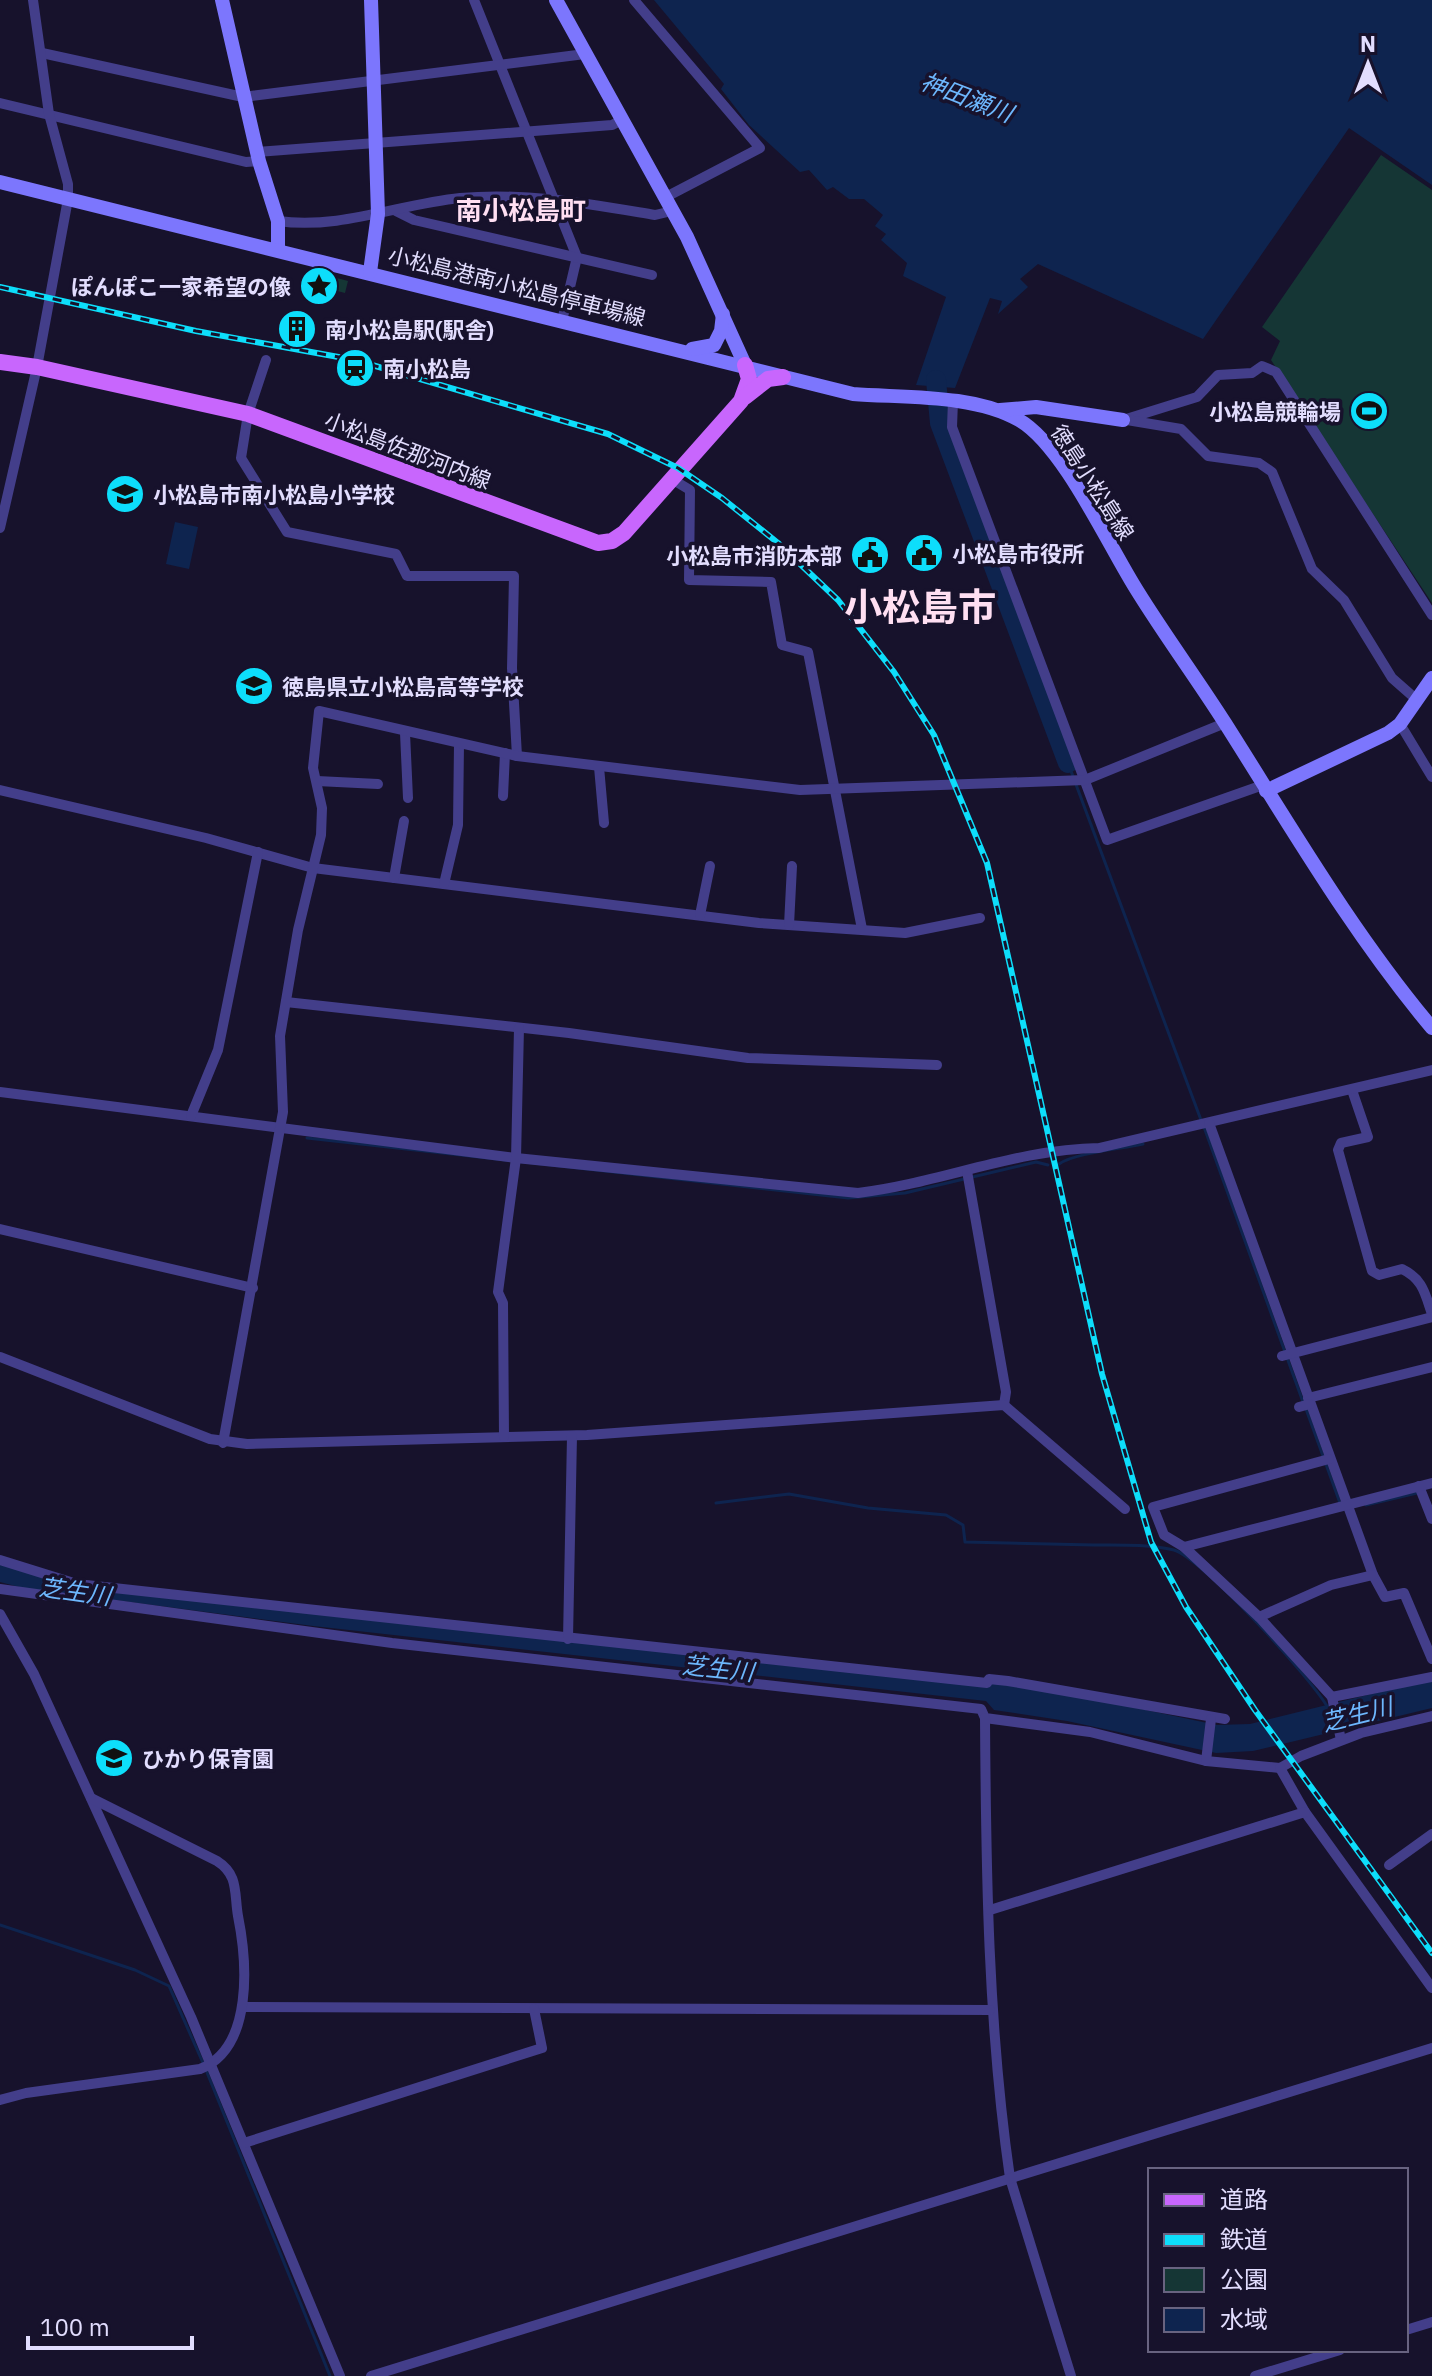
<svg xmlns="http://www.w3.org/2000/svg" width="1432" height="2376" font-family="'IBM Plex Sans','Noto Sans JP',sans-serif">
<rect width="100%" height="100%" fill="#17122c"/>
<g fill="#153635">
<path d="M1381 155 1432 190V603L1271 360 1280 341 1262 327Z"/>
<path d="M311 271 348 281 345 293 307 283 306 277Z"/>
</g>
<g fill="#0e244f">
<path d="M654 0H1432V185L1349 128 1203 339 1038 264 1020 279 1028 287 998 314 1002 301 990 298 955 388 916 385 946 297 903 276 907 263 881 240 886 234 875 226 883 215 864 199H849L833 187 827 190 809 170 800 172 749 125 721 89 724 84Z"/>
<path d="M175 522 198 527 189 569 166 564Z"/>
<path d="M0 1565 104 1589 984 1686 991 1682 1070 1694 1217 1725 1250 1724 1432 1679V1708L1253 1751 1216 1753 1067 1721 994 1710 986 1701 313 1626 23 1588 0 1582Z"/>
</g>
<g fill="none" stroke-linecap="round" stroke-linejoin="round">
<g stroke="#0e244f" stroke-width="3">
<path d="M1068 763 1201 1120"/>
<path d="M1204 1127 1303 1402"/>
<path d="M307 1138 848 1198 905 1193 1036 1162 1048 1165"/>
<path d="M1059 1164C1074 1153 1121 1149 1143 1144"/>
<path d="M1306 1409 1340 1503"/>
<path d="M716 1503 789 1494 868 1508 946 1515 963 1525 965 1542C1008 1543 1051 1544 1094 1545 1119 1545 1150 1544 1174 1550 1202 1558 1313 1680 1328 1708"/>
<path d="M1366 1505 1417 1493"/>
<path d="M0 1925 135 1970 169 1986 203 2063"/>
<path d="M206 2070 330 2376"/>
</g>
<path stroke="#0e244f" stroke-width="20" d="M936 380 940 423 1068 763"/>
<g stroke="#433e8a" stroke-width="10">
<path d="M474 0 577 257 562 321"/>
<path d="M634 0 760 148 664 198"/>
<path d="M42 53 243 97 585 54"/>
<path d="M0 103 246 162 259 161"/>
<path d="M257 152 612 125 622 120"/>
<path d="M396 211 414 220 652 275"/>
<path d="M278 221C339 230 400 204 460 198 527 192 589 204 655 215L672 211"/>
<path d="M266 360 248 414 241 458 287 532 396 554 407 576H514L512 668 517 756"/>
<path d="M953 401 952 427 1107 840 1263 785"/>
<path d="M1123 420 1197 397 1218 375 1252 373 1262 366 1276 372 1432 615"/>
<path d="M1127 420 1181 429 1208 456 1259 463 1272 472 1312 569 1344 600 1392 678 1417 700"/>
<path d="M670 478 690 490 689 580 771 582 782 645 808 652 862 929"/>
<path d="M0 528 37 367 68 199V184L49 114 33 0"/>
<path d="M1400 724 1432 777"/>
<path d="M405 733 408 798"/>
<path d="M599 767 604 823"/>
<path d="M317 781 378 784"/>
<path d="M0 790 206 838 313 868 759 923 905 933 980 918"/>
<path d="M503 796 505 753"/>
<path d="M394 878 404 821"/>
<path d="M444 884 458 825 459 744"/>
<path d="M700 915 710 866"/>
<path d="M789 925 792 866"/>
<path d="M286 1002 569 1033 748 1058 937 1065"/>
<path d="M1352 1090 1368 1137 1341 1143 1338 1150 1372 1271 1379 1275 1402 1269C1423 1279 1425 1294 1432 1314"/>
<path d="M0 1092 516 1158 858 1193C940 1183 1017 1149 1099 1148L1432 1070"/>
<path d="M191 1116 218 1050 258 852"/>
<path d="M1209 1123 1373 1575 1385 1597 1404 1593 1432 1659"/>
<path d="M967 1171 1006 1392 1004 1405"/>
<path d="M0 1229 253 1288"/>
<path d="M1282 1356 1432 1317"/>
<path d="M0 1357 210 1439 247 1444 587 1435 1004 1405 1125 1509"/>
<path d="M1308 1398 1432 1367"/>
<path d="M1299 1407 1310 1404"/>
<path d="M504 1437 503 1303 498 1292 516 1158 519 1028"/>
<path d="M223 1443 283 1112 280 1036 298 930 321 835 322 808 313 768 319 711 517 756 800 790 1085 780 1225 723"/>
<path d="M1329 1459 1153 1507 1164 1535 1184 1547 1259 1617 1332 1697 1341 1740"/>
<path d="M1419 1486 1432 1519"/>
<path d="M1184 1547 1432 1483"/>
<path d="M0 1560 77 1584 987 1683 989 1679 1008 1681 1225 1719"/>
<path d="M0 1589 392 1643 981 1709 985 1718 1090 1732 1206 1761 1280 1768 1301 1756 1361 1733 1432 1716"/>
<path d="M0 1614 34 1674 191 2017 340 2376"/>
<path d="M1259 1617 1331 1585 1373 1575"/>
<path d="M568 1639 572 1436"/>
<path d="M1332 1697 1432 1677"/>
<path d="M985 1718C986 1872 988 2026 1010 2178L1071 2376"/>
<path d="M1206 1761 1211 1719"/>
<path d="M1280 1768 1305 1812 1432 1988"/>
<path d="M1389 1865 1432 1834"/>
<path d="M990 1910 1305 1812"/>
<path d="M242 2007 990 2010"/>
<path d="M0 2100 26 2093 200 2069C254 2048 247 1961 238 1916 234 1893 239 1875 217 1861L91 1798"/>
<path d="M244 2143 542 2048 534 2009"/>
<path d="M1406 2330 1432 2322"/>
<path d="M371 2376 1432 2048"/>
<path d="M1255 2376 1340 2350"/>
</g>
<g stroke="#7c76fd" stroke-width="14">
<path d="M222 0 259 161 278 221V250"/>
<path d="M556 0 687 237 745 365"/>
<path d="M0 182 853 394C905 398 974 394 1019 420 1064 446 1109 547 1138 592 1166 637 1197 679 1225 723 1291 827 1353 934 1432 1028"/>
<path d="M370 272 378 214 371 0"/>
<path d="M692 349 714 345 721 331 723 314"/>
<path d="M1000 410 1036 407 1123 420"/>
<path d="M1266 791 1388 733 1400 724 1432 678"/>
</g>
<g stroke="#c866fd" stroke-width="16">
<path d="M0 362 37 367 248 414 598 543 612 541 624 533 741 401 749 379 745 365"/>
<path d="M745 397 768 379 783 377"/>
</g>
<defs>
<path id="rail" d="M0 287 196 331 355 360 608 434 678 468 722 498 778 543 838 600 894 672 934 735 987 863 1102 1374 1151 1542 1186 1607 1255 1710 1432 1953"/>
</defs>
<use href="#rail" stroke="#0ddefb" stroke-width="6"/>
<use href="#rail" stroke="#17122c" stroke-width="3" stroke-dasharray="9" stroke-linecap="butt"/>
</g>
<defs>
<symbol id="sight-disc" viewBox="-11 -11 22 22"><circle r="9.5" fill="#0ddefb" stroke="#17122c"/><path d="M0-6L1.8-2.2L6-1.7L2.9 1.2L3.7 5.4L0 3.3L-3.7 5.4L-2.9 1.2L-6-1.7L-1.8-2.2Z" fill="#111"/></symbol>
<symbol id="building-disc" viewBox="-11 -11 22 22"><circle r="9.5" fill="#0ddefb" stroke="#17122c"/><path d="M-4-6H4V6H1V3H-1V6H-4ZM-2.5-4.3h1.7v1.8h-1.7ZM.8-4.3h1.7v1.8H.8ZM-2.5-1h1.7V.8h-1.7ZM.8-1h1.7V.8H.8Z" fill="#111"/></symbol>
<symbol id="station-disc" viewBox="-11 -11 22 22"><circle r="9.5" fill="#0ddefb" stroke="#17122c"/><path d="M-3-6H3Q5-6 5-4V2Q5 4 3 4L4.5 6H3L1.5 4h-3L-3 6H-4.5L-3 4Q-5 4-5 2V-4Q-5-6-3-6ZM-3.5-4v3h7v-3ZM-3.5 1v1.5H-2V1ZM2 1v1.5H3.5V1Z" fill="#111"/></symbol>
<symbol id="stadium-disc" viewBox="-11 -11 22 22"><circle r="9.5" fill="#0ddefb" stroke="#17122c"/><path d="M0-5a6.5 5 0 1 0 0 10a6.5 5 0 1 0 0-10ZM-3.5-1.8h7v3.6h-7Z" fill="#111"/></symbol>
<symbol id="school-disc" viewBox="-11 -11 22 22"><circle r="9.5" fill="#0ddefb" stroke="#17122c"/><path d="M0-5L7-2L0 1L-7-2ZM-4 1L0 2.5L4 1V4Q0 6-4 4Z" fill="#111"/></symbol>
<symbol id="civic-disc" viewBox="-11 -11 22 22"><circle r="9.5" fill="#0ddefb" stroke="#17122c"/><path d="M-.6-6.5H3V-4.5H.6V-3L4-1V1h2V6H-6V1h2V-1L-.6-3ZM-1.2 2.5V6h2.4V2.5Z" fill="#111"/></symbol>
</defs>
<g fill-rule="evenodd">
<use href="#sight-disc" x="297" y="264" width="44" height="44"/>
<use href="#building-disc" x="275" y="307" width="44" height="44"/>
<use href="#station-disc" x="333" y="346" width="44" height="44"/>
<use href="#stadium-disc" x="1347" y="389" width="44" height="44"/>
<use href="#school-disc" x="103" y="472" width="44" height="44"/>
<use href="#civic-disc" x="902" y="531" width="44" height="44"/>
<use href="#civic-disc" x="848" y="533" width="44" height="44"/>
<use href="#school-disc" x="232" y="664" width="44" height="44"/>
<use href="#school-disc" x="92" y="1736" width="44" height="44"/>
</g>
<g text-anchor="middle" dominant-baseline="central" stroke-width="7" stroke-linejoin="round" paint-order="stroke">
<g font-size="22" font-weight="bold" fill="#e2ddfe" stroke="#17122c" text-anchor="start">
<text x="291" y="286" text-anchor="end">ぽんぽこ一家希望の像</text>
<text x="325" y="329">南小松島駅(駅舎)</text>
<text x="383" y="368">南小松島</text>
<text x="1341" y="411" text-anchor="end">小松島競輪場</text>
<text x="153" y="494">小松島市南小松島小学校</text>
<text x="952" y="553">小松島市役所</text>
<text x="842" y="555" text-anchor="end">小松島市消防本部</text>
<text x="282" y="686">徳島県立小松島高等学校</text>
<text x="142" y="1758">ひかり保育園</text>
</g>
<g font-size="22" fill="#e2ddfe" stroke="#17122c">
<text transform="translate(517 286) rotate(14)">小松島港南小松島停車場線</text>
<text transform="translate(408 450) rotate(21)">小松島佐那河内線</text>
<text transform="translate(1093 482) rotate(57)">徳島小松島線</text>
</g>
<g font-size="24" font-style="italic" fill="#6db7fd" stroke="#17122c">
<text transform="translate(967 97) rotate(21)">神田瀬川</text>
<text transform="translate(75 1591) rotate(8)">芝生川</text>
<text transform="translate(718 1668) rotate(6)">芝生川</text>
<text transform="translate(1357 1714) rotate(-14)">芝生川</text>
</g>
<g font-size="26" font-weight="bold" fill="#ffdff2" stroke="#17122c">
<text x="521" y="210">南小松島町</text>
</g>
<g font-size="38" font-weight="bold" fill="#ffdff2" stroke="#17122c">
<text x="920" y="606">小松島市</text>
</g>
</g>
<rect x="1148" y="2168" width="260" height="184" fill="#17122c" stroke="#686380" stroke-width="2"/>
<rect x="1164" y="2194" width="40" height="12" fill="#c866fd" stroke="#686380" stroke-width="2"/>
<text x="1220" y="2208" font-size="24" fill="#e2ddfe">道路</text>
<rect x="1164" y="2234" width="40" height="12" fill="#0ddefb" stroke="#686380" stroke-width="2"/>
<text x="1220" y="2248" font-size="24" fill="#e2ddfe">鉄道</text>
<rect x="1164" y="2268" width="40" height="24" fill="#153635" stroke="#686380" stroke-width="2"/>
<text x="1220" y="2288" font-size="24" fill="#e2ddfe">公園</text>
<rect x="1164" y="2308" width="40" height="24" fill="#0e244f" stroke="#686380" stroke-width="2"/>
<text x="1220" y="2328" font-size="24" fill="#e2ddfe">水域</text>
<g transform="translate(1368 64)" stroke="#17122c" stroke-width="6" paint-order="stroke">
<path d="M0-6L14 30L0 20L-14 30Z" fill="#e2ddfe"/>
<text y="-12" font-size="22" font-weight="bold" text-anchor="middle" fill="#e2ddfe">N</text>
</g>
<path d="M28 2336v12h164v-12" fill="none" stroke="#e2ddfe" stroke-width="4"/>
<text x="40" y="2336" font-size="24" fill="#e2ddfe" stroke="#17122c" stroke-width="6" paint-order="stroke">100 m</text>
</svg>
